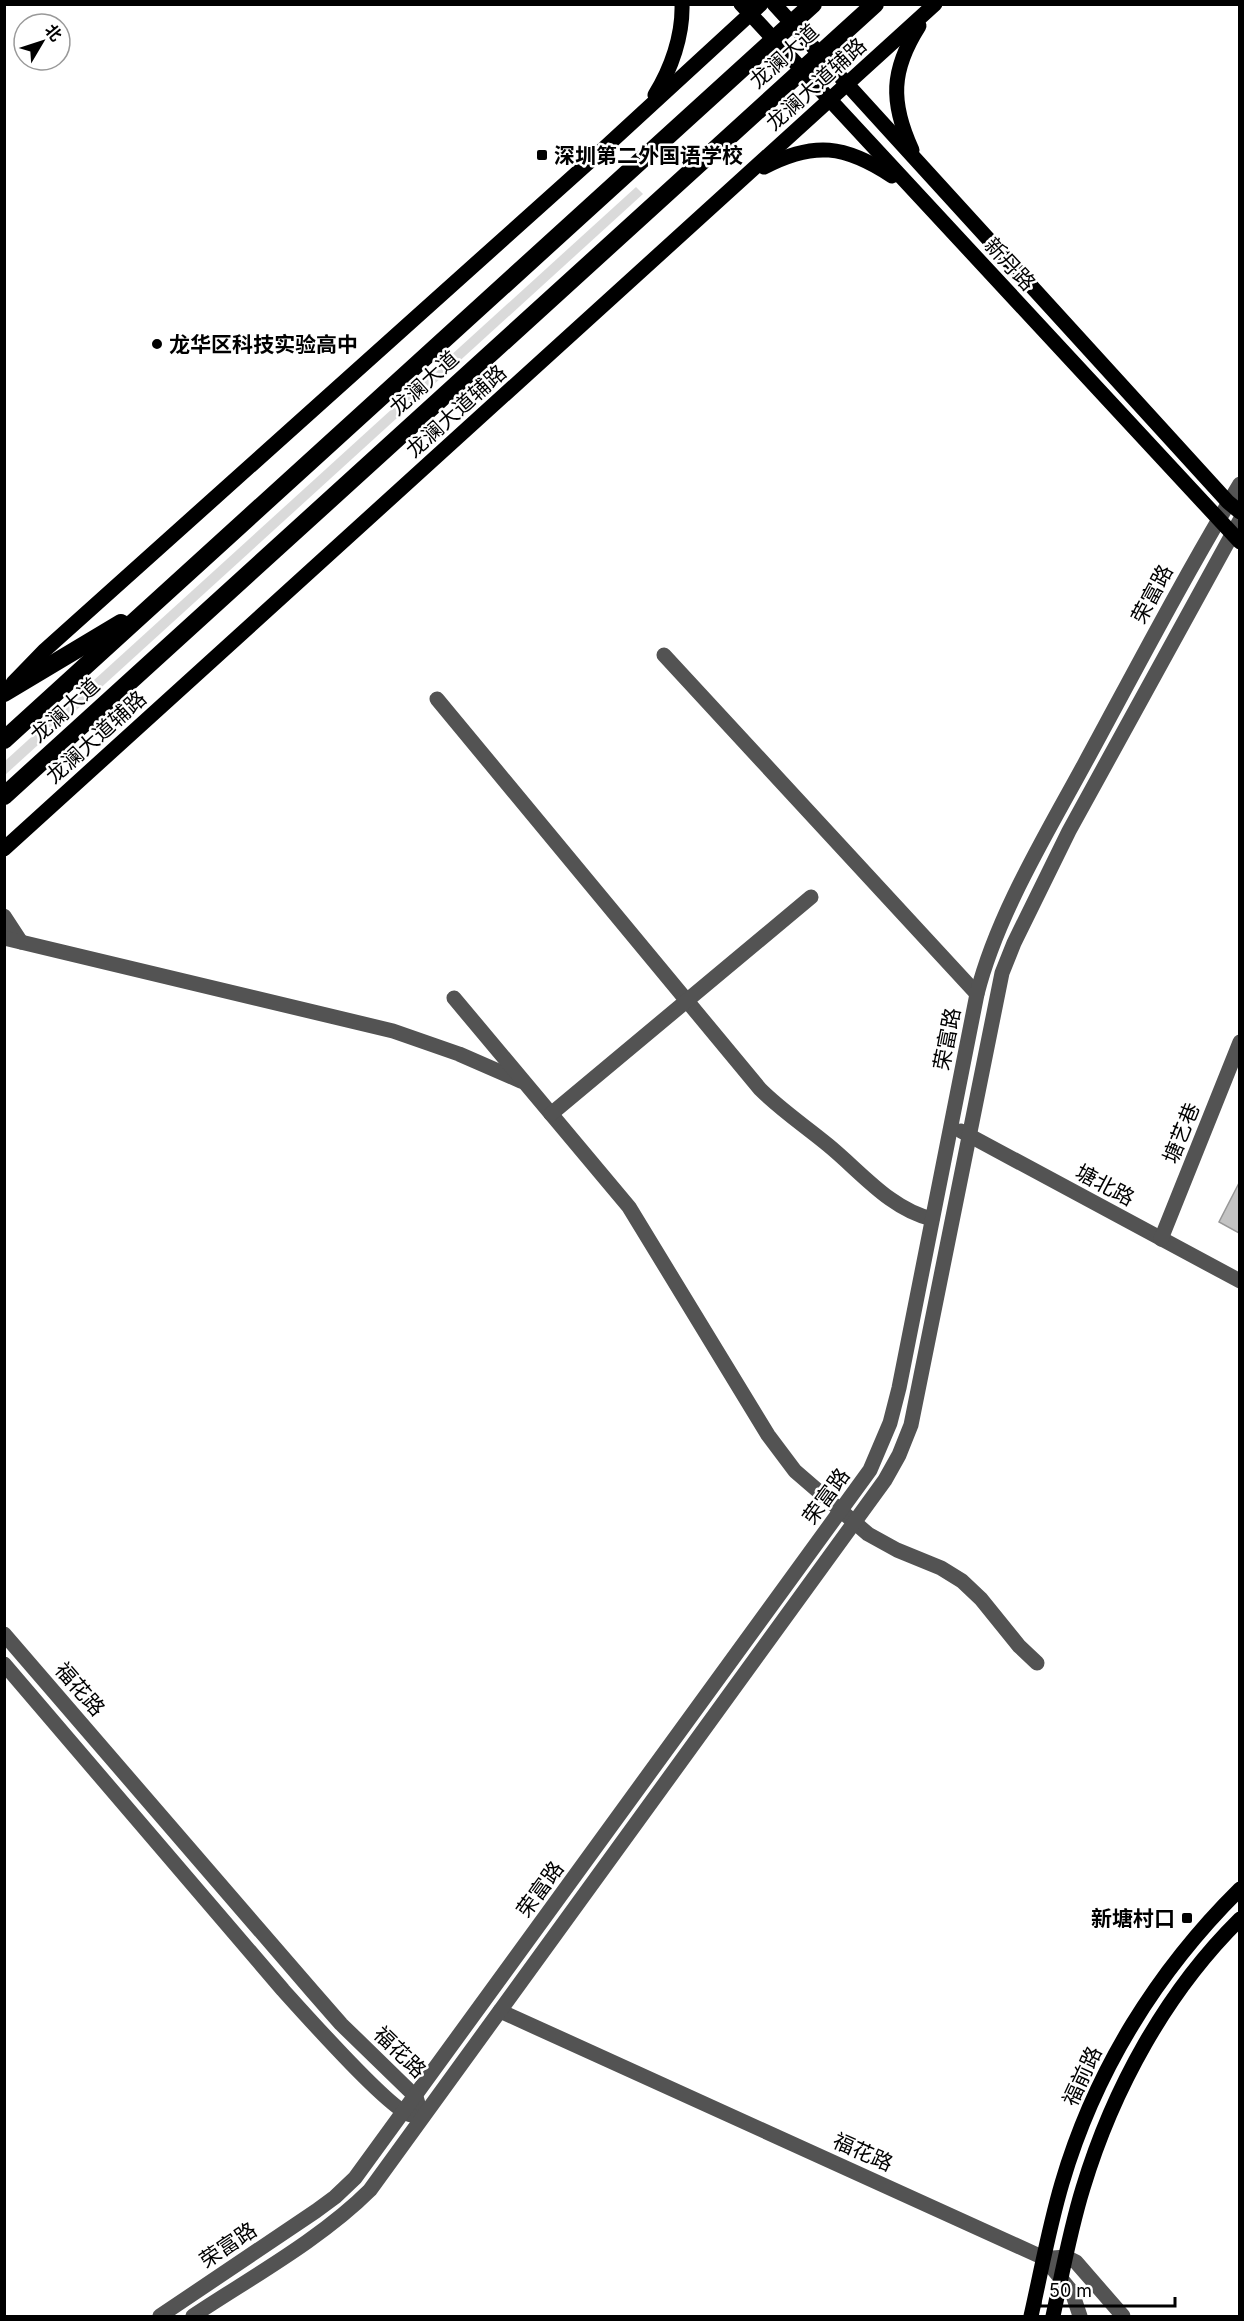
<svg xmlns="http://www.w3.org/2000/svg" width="1244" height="2321" font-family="Inter,'Noto Sans SC',sans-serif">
<rect width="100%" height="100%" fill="#fff"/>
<path fill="#dadada" d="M636 187 643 194 5 775V761Z"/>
<path fill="#c3c3c3" stroke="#979797" stroke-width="1.5" d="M1239 1183V1233L1219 1222Z"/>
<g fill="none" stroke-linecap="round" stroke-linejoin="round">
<g stroke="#535353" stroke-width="15">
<path d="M664 655 977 994"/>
<path d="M437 699 760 1089C781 1110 805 1126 828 1145 861 1172 890 1209 932 1219"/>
<path d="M4 916 21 942"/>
<path d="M4 938 393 1031 459 1054 521 1081"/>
<path d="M454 998 629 1207 768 1435 795 1471 868 1534 897 1550 941 1568 962 1581 981 1599 1019 1646 1037 1663"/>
<path d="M551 1114 811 897"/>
<path d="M961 1131 1240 1281"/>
<path d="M1161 1239 1240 1042"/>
<path d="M4 1634 313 1992 341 2024 416 2097 419 2107"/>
<path d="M4 1664 283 1990C302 2011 391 2111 411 2115"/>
<path d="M500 2011 1044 2258 1072 2292 1080 2316"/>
<path d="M1053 2258 1066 2257 1076 2262 1123 2316"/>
<path d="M160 2316 316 2211 335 2197 355 2178 870 1470 890 1423 899 1388 977 994C997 915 1046 835 1085 763 1136 669 1185 575 1240 484"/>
<path d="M193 2316C250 2278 321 2239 370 2190L885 1480 899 1455 911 1425 1002 973 1014 943 1069 831 1240 520"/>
</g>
<g stroke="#000" stroke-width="15">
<path d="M741 4 1240 542"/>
<path d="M774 4 1228 502 1240 512"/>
<path d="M655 95C671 69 683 36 682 4"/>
<path d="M912 150C890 102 891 70 919 26"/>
<path d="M764 167C814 141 845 145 892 176"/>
<path d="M13 683 45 650 588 163 761 4"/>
<path d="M4 849 935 4"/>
<path d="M1031 2316C1041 2272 1049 2227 1062 2183 1095 2071 1157 1971 1240 1889"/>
<path d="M1053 2316C1062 2274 1070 2230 1083 2188 1113 2089 1166 1992 1240 1919"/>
</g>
<g stroke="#000" stroke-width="18">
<path d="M4 693 121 623"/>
<path d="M4 740 813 4"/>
<path d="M4 796 875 4"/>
</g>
</g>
<g fill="#000" stroke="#fff" stroke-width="2">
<rect x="536" y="149" width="12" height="12" rx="3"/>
<circle cx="157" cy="344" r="6"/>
<rect x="1181" y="1912" width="12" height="12" rx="3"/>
</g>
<g text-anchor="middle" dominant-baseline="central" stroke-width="5" stroke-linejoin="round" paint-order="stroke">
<g font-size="21" fill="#000" stroke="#fff">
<text transform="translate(784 56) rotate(-42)">龙澜大道</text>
<text transform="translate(816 84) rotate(-42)">龙澜大道辅路</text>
<text transform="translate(1010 264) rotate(47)">新丹路</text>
<text transform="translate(424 383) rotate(-42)">龙澜大道</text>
<text transform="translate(456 411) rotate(-42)">龙澜大道辅路</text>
<text transform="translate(1152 594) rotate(-62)">荣富路</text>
<text transform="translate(65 710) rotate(-42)">龙澜大道</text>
<text transform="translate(96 737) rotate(-42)">龙澜大道辅路</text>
<text transform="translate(947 1039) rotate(-79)">荣富路</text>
<text transform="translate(1181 1133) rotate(-68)">塘艺巷</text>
<text transform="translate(1105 1185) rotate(28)">塘北路</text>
<text transform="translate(826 1496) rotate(-54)">荣富路</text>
<text transform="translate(80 1689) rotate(49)">福花路</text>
<text transform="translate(540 1889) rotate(-54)">荣富路</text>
<text transform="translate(400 2052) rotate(44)">福花路</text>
<text transform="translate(1082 2076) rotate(-65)">福前路</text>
<text transform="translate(863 2152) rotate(24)">福花路</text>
<text transform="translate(228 2245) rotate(-34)">荣富路</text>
</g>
<g font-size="21" font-weight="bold" fill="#000" stroke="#fff" text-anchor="start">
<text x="554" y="155">深圳第二外国语学校</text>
<text x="169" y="344">龙华区科技实验高中</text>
<text x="1175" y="1918" text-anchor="end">新塘村口</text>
</g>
</g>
<rect width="1244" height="2321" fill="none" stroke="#000000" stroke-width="12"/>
<g transform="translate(42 42) rotate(51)"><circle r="28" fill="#ffffff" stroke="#999999" stroke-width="1.5"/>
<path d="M0-4.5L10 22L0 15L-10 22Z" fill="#000000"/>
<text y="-9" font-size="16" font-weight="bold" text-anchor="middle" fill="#000000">北</text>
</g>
<path d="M1040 2297v9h135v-9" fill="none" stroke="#000000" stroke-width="3"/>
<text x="1049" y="2297" font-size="18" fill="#000000" stroke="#ffffff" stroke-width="4.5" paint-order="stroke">50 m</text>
</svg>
